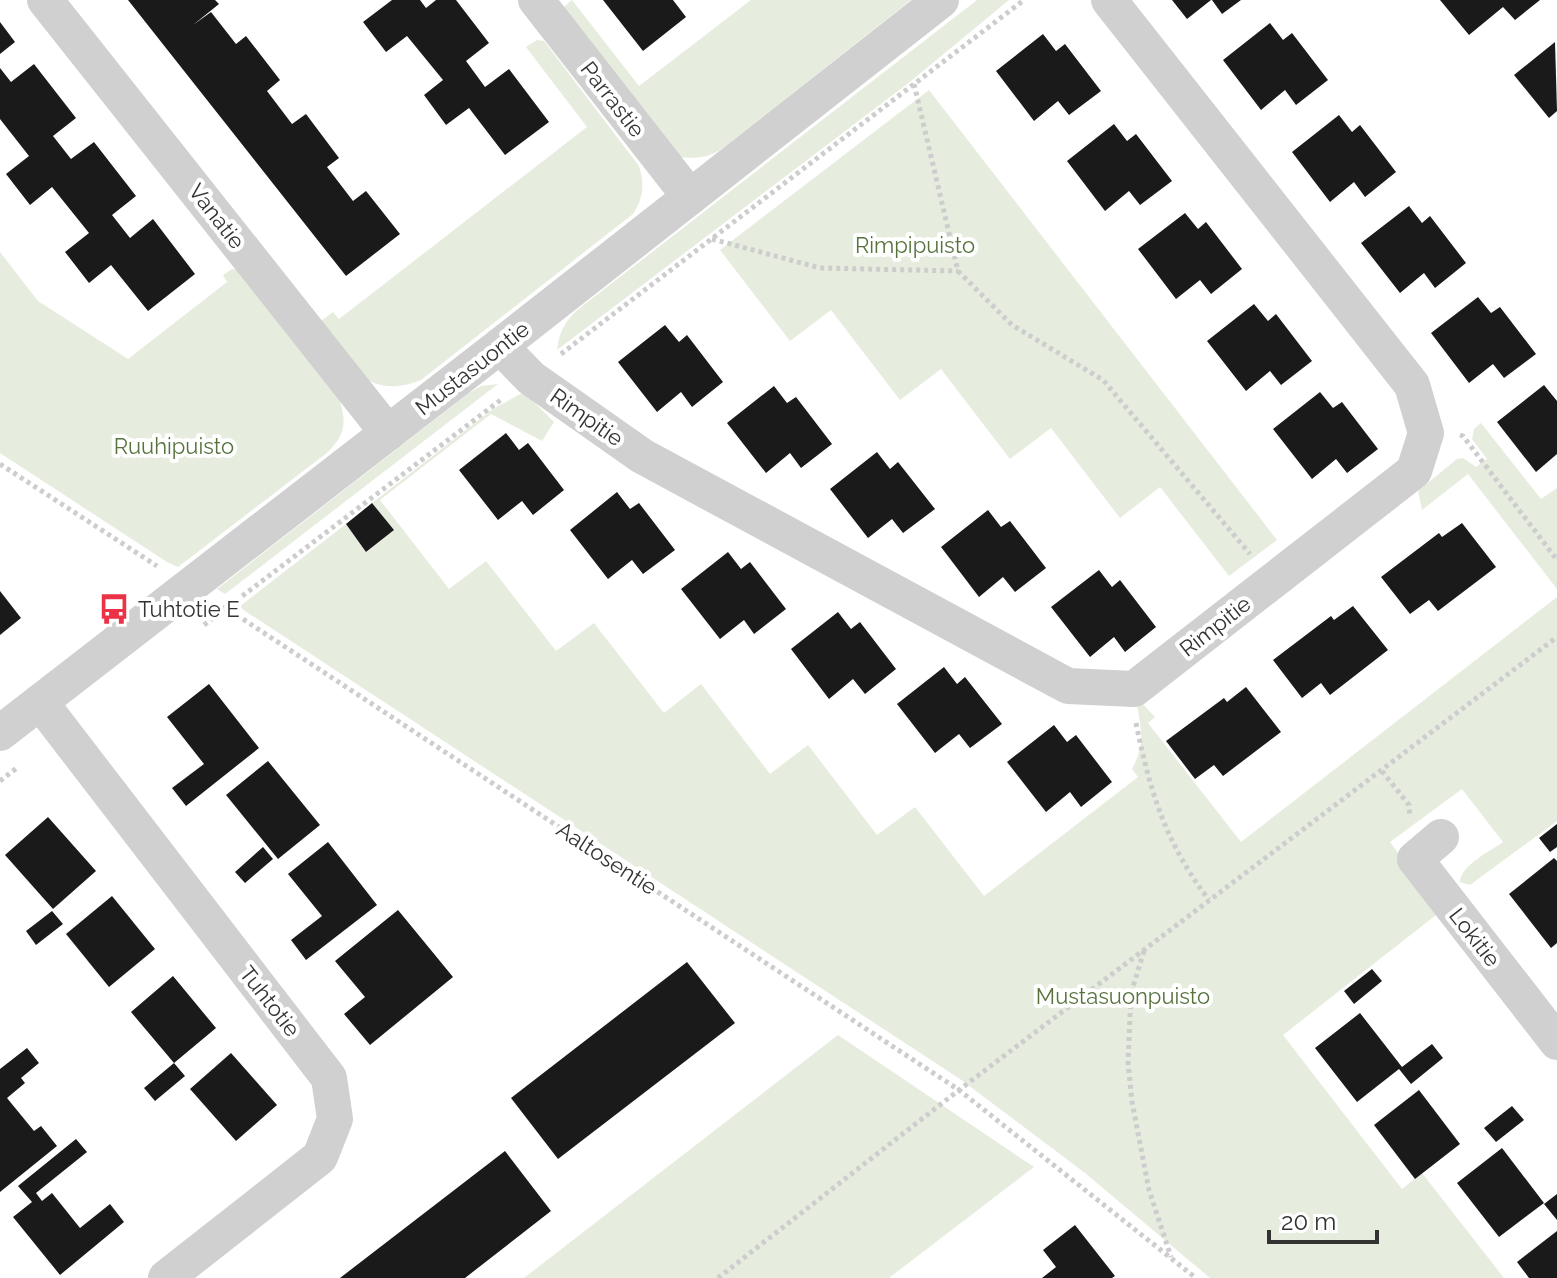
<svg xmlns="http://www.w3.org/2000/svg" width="1557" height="1278" font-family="Raleway,sans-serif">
<rect width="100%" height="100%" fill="#fff"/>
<g fill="#e6ecde">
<path d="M572 0 639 86 751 0H911L723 148C708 158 696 159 678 157L560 10Z"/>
<path d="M977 0H1009L911 81 557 350C559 333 564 323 576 311Z"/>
<path d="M537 40 544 41 639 166C645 184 643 199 633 214L421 380C405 386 387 390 370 381 358 375 329 336 318 323L333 312 339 319 587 127 526 47Z"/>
<path d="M929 90 1277 540 1229 576 1160 487 1120 518 1051 428 1010 459 941 369 900 400 831 310 790 341 720 250Z"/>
<path d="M0 252 38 301 128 359 227 282 223 275 232 269 241 270 339 397C346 422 347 432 328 452L178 567 167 562 0 453Z"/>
<path d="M498 384 225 594 217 589 469 393 481 386Z"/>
<path d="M524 392 554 422 542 441 491 414 380 500 449 589 486 561 556 651 594 623 664 713 701 684 770 774 808 745 877 835 915 807 984 896 1138 777 1132 769C1146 743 1141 731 1137 704L1141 702 1155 717 1148 723 1241 842 1557 597V821L1470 885 1460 882C1461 865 1489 852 1503 842L1462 789 1390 842 1438 908 1436 915 1283 1035 1402 1189 1422 1173 1504 1278H1210L1085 1173 960 1079 239 607 346 524 367 552 394 530 372 503 493 409Z"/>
<path d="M1481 423 1541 499 1557 488V589L1468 474 1422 510 1418 491 1457 459 1463 458 1476 467 1487 459 1472 439 1474 429Z"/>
<path d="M838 1035 1034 1167 889 1278H524Z"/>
</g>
<g fill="#1a1a1a">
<path d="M128 0H215L219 4 193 25 211 12 236 44 246 36 280 80 267 91 292 124 306 114 339 158 327 167 353 201 366 191 400 234 346 276Z"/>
<path d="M392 0H420L426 8 436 0H456L489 43 466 61 485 87 509 69 549 122 505 155 469 108 446 125 424 95 443 80 407 36 386 52 363 22Z"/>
<path d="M603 0H673L686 17 643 51Z"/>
<path d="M1172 0H1211L1187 19Z"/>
<path d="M1212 0H1241L1222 14Z"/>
<path d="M1440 0H1540L1515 20 1503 7 1469 35Z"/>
<path d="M0 22 15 42 0 54Z"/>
<path d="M1270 23 1283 40 1292 33 1328 80 1296 105 1285 90 1261 110 1223 60Z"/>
<path d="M1043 34 1056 51 1065 44 1101 91 1069 115 1058 101 1034 121 996 71Z"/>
<path d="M1555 42 1557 111 1549 118 1514 75Z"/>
<path d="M34 64 76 118 53 136 71 159 94 142 136 196 112 215 130 238 153 219 195 274 148 311 111 265 89 283 65 252 89 233 52 187 30 205 6 174 29 156 0 119V68L11 82Z"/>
<path d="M1339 115 1352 132 1360 125 1396 172 1365 197 1354 182 1330 202 1292 152Z"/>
<path d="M1114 124 1127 141 1136 134 1172 181 1140 205 1129 191 1105 211 1067 161Z"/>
<path d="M1409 206 1422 223 1430 216 1466 263 1435 288 1424 273 1400 293 1361 243Z"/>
<path d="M1185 213 1198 229 1206 222 1242 269 1211 294 1200 280 1176 299 1138 249Z"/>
<path d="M1478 297 1491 313 1500 307 1536 354 1504 378 1493 364 1469 383 1431 333Z"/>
<path d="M1254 304 1268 321 1276 314 1312 361 1281 385 1270 371 1246 391 1207 341Z"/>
<path d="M665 325 679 342 687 335 723 382 692 407 681 392 657 412 618 362Z"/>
<path d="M1544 385 1557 401V454L1536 472 1497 422Z"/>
<path d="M774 386 787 403 796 397 832 444 801 468 790 453 766 473 727 423Z"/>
<path d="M1320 392 1333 408 1342 402 1378 449 1347 473 1336 459 1312 479 1273 429Z"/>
<path d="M506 433 519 450 528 443 564 490 533 515 522 501 498 520 459 470Z"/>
<path d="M877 452 890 469 898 462 935 509 903 533 892 519 868 538 830 489Z"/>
<path d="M617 492 630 509 639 503 675 550 643 574 632 560 608 579 570 530Z"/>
<path d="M372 503 394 530 366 552 346 524Z"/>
<path d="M988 510 1001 527 1010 521 1046 568 1015 592 1003 577 979 597 941 547Z"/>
<path d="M1462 523 1496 567 1438 611 1429 600 1410 614 1381 577 1439 533 1442 537Z"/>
<path d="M728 552 741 569 750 562 786 609 754 634 744 620 720 639 681 589Z"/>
<path d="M1099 570 1112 587 1120 580 1156 627 1125 652 1114 637 1090 657 1051 607Z"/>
<path d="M0 591 21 618 0 635Z"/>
<path d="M1353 606 1388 650 1330 695 1321 683 1302 698 1273 660 1331 616 1334 620Z"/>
<path d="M838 612 851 629 860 622 896 669 865 694 853 679 829 699 791 649Z"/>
<path d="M944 667 957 684 965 677 1002 724 970 748 959 734 935 753 897 704Z"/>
<path d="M209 684 259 748 186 806 172 788 204 764 167 717Z"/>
<path d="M1246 687 1281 732 1223 776 1214 765 1195 779 1166 741 1224 698 1227 702Z"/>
<path d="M1054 725 1067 742 1076 735 1112 782 1081 807 1070 792 1046 812 1007 762Z"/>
<path d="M268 761 320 825 278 859 226 795Z"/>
<path d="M48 817 96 871 53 909 5 855Z"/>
<path d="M1557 824V847L1550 852 1539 838Z"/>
<path d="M328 842 377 905 306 960 291 940 322 916 288 874Z"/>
<path d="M263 847 273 859 245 883 235 872Z"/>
<path d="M1554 858 1557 861V943L1551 948 1509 894Z"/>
<path d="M112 896 155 949 109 987 66 934Z"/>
<path d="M398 910 453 977 370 1045 344 1014 365 997 335 961Z"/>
<path d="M52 911 63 924 36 945 26 931Z"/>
<path d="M687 962 735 1023 558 1159 511 1098Z"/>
<path d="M1372 969 1382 981 1354 1004 1344 991Z"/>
<path d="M173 976 216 1028 174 1063 185 1076 155 1101 144 1088 174 1063 131 1012Z"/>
<path d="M1360 1013 1402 1067 1432 1044 1443 1058 1411 1084 1399 1069 1357 1102 1315 1048Z"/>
<path d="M27 1048 39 1063 21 1078 25 1083 7 1098 34 1131 41 1126 57 1146 0 1192V1069Z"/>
<path d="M231 1053 277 1105 236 1141 190 1089Z"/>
<path d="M1419 1090 1460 1144 1415 1179 1374 1125Z"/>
<path d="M1512 1106 1524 1120 1496 1142 1484 1128Z"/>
<path d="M76 1139 87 1152 36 1193 42 1201 52 1193 80 1228 110 1204 124 1222 60 1275 13 1217 32 1202 18 1186Z"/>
<path d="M1502 1148 1544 1203 1499 1237 1457 1183Z"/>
<path d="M505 1151 551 1211 465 1278H340Z"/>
<path d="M1557 1194V1220L1544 1204Z"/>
<path d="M1075 1225 1115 1276 1112 1278H1042L1056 1267 1043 1250Z"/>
<path d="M1557 1231V1278H1529L1517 1262Z"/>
</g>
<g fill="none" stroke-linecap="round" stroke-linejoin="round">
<g stroke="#cdcdcd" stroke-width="5" stroke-dasharray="4 4" stroke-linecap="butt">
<path d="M914 84 958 271 1012 325 1103 380 1250 554"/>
<path d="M712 239 820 268 958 271"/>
<path d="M561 354 1024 0"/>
<path d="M1460 435 1463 436 1557 560"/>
<path d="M0 464 157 566"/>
<path d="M223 606 959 1090 1196 1278"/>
<path d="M204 625 502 399"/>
<path d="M1136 723C1150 792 1166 844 1209 900"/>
<path d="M1382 771 1409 805 1410 816"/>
<path d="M0 781 18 767"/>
<path d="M1144 951 1131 993 1128 1062 1132 1102 1149 1190 1171 1257"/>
<path d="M718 1278 959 1090 1557 637"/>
</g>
<g stroke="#d0d0d0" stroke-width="36">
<path d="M45 0 388 433"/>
<path d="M536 0 690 197"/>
<path d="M500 346 531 378 642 456 1068 686 1134 689 1414 471 1426 433 1412 385 1109 0"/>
<path d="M40 702 329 1078 335 1119 320 1157 166 1278"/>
<path d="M0 733 500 346 941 0"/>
<path d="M1441 837 1415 859 1557 1042"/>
</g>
</g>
<defs>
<symbol id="bus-bare" viewBox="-9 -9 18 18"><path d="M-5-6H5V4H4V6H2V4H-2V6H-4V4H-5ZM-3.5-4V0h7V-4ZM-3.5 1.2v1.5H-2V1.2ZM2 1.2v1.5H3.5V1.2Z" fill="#ec3346" stroke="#fff" stroke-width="2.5" paint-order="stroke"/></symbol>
</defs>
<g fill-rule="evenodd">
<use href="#bus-bare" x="92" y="587" width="44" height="44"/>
</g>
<g text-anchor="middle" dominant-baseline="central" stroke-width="8" stroke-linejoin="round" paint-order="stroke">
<g font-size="22" fill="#333" stroke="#fff">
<text transform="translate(613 99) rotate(52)">Parrastie</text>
<text transform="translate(217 216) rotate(52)">Vanatie</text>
<text transform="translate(472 368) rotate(-38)">Mustasuontie</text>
<text transform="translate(587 417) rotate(35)">Rimpitie</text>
<text transform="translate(1215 626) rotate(-38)">Rimpitie</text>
<text transform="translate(607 858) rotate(33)">Aaltosentie</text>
<text transform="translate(1475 937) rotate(52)">Lokitie</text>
<text transform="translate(270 1001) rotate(52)">Tuhtotie</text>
</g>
<g font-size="22" fill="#57723d" stroke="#fff">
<text x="915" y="245">Rimpipuisto</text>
<text x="174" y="446">Ruuhipuisto</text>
<text x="1123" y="996">Mustasuonpuisto</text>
</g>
<g font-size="22" fill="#333" stroke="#fff" text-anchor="start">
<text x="138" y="609">Tuhtotie E</text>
</g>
</g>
<path d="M1269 1230v12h108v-12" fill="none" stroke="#333333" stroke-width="4"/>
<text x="1281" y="1230" font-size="24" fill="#333333" stroke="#ffffff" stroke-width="6" paint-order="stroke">20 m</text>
</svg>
